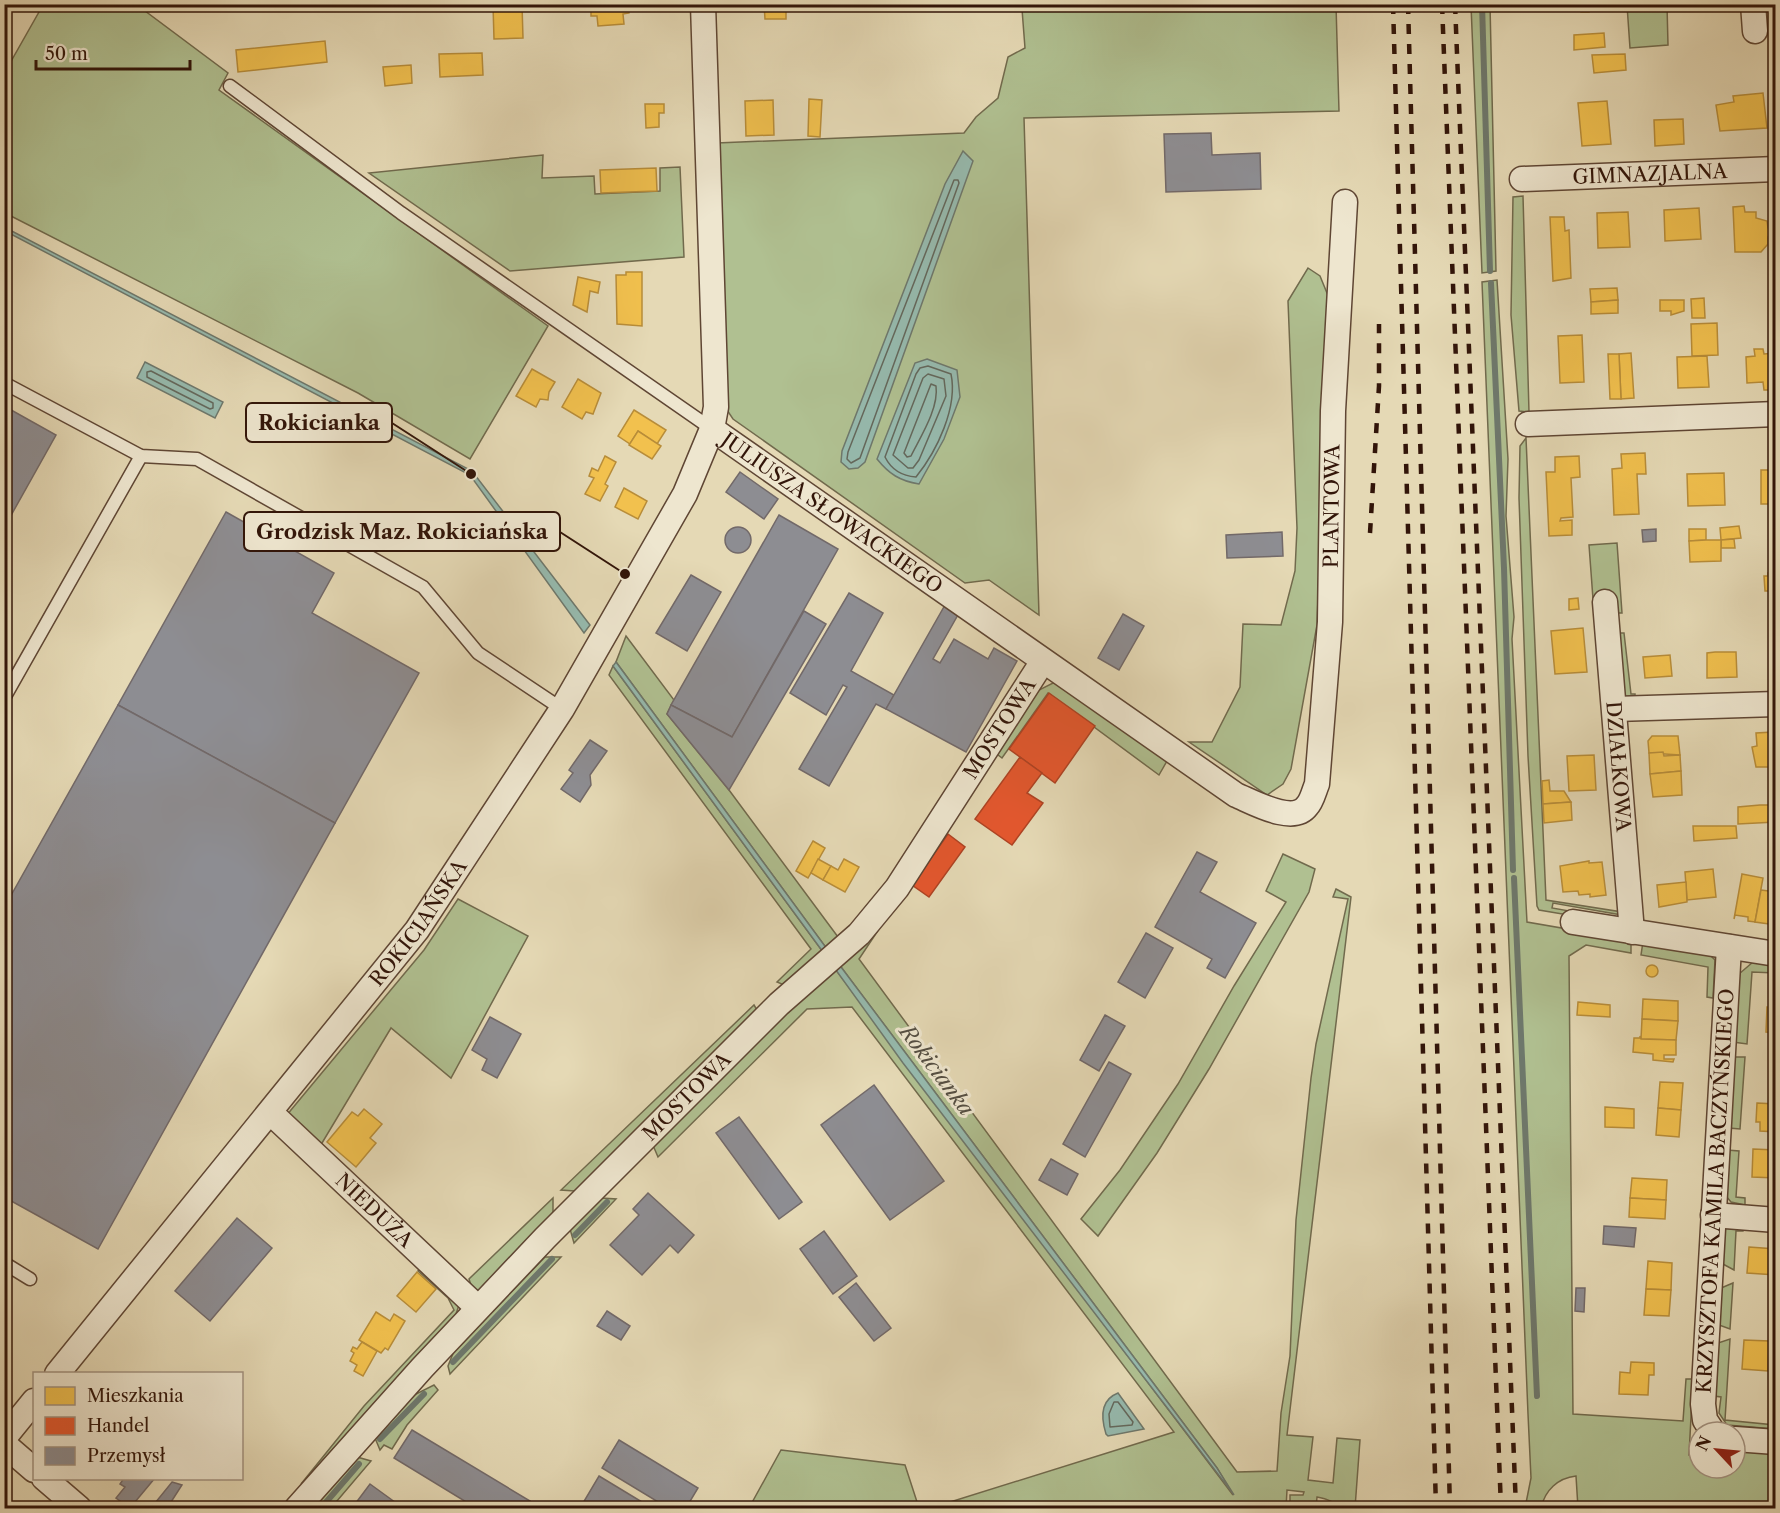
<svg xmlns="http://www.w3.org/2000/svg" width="1780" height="1513" font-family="'Libre Caslon Text',serif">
<rect width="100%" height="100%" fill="#e5d9b5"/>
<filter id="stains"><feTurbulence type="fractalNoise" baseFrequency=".00333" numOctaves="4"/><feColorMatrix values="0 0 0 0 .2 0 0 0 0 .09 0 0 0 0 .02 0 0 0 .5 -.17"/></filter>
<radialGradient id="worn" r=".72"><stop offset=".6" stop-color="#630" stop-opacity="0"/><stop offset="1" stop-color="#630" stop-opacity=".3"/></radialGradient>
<g fill="#b0c091" stroke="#716a4d" stroke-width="1.5">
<path d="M1170 4 1336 5 1339 111 1024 118 1039 615 989 580 965 583 733 419 725 407 717 143 964 133 976 117 998 98 1008 57 1025 48 1022 9Z"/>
<path d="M43 5H137L228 73 219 90 548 326 470 459 358 393 5 213V72Z"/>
<path d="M1471 5H1490L1496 271 1482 273Z"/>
<path d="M1627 5H1667L1668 45 1630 48Z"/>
<path d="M543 155 542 178 594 176 595 194 660 191V168L680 167 684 257 510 271 369 173Z"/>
<path d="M1523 196 1529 412 1519 411 1511 315 1513 197Z"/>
<path d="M1308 268 1320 276 1329 298 1317 625 1291 769 1283 784 1267 795 1189 742H1212L1240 687 1243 624 1281 625 1295 571 1297 528 1288 301Z"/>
<path d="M1497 280 1508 459 1506 516 1514 617 1512 639 1527 922 1631 940V953L1586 945 1569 956 1573 1414 1683 1421 1686 1379H1693L1689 1455 1696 1454 1697 1419 1699 1468H1735V1449L1775 1452V1508H1578L1576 1476C1558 1478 1545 1490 1541 1508H1525L1531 1478 1528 1414 1482 282Z"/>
<path d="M1526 438 1546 900 1622 912V915L1553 903 1552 908 1575 912 1574 916 1539 910 1537 906 1528 756 1519 498 1520 446Z"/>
<path d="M1617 543 1622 613H1615L1611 600 1593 599 1589 545Z"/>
<path d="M1614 633H1624L1631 694H1635V702L1624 699Z"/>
<path d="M626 636 674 700 667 714 729 790 838 937 827 949 616 662Z"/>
<path d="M613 666 823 952 784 985 777 982 811 949 609 675Z"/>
<path d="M1053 683 1060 684 1167 761 1159 775 1048 693 1002 758 993 751 1039 690Z"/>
<path d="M1283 854 1315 869 1309 892 1209 1069 1157 1153 1098 1236 1081 1219 1120 1170 1178 1084 1234 986 1286 902 1266 891Z"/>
<path d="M1336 889 1351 897 1287 1435 1313 1437 1308 1480 1333 1483 1337 1438 1360 1440 1355 1508C1339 1508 1332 1499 1317 1497L1316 1508H1290V1495H1303L1304 1492 1287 1490 1286 1508H931L1174 1432 852 1007 807 1009 658 1157 652 1143 833 966 1233 1495 1217 1468 838 963 893 908 859 959 1237 1472 1277 1471 1281 1413 1290 1356 1296 1220 1311 1078 1316 1044 1348 899 1333 897Z"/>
<path d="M458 899 528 936 451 1078 391 1028 319 1148 286 1116 424 950Z"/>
<path d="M1643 942 1709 954 1715 960 1713 998 1707 997 1708 967 1641 955Z"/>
<path d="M1753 962 1775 963V973L1752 972 1747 1044 1733 1042 1739 974Z"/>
<path d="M754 1005 757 1010 575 1191 561 1190Z"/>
<path d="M1733 1057H1745L1740 1129 1729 1128Z"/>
<path d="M1727 1150 1739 1151 1736 1197 1745 1198V1205L1731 1202 1726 1196Z"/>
<path d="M553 1198V1213L480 1290 473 1291 469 1279Z"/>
<path d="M601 1198 616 1199 574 1243 570 1229Z"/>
<path d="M1744 1222 1743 1231H1736L1734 1270 1721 1263 1723 1229 1726 1225Z"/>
<path d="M545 1257H561L450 1374 448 1366 454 1351Z"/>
<path d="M423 1265 459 1305 454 1320 301 1484 364 1406 454 1310 448 1298 418 1271Z"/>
<path d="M1733 1283 1730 1329 1719 1325 1721 1288Z"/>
<path d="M1730 1339 1725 1420 1775 1425V1429L1727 1425 1719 1413 1721 1397 1714 1396 1718 1343Z"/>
<path d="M434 1385 438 1390 407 1425 392 1449 384 1445 380 1450 375 1438 410 1397Z"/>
<path d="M781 1450 905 1465 919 1508H749Z"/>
<path d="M357 1457 371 1461 331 1508H310Z"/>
</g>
<g fill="#96baae" stroke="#6e786c" stroke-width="1.5">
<path d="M963 151 973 161 865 462 858 468 849 469 841 462 842 451 945 184Z"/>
<path d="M4 227 472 471 590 625 584 633 470 475 5 231Z"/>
<path d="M927 359 957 370 960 397 944 439 919 484C900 481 889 474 877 459L915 363Z"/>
<path d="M145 362 223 402 215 418 137 378Z"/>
<path d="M616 662 827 949 823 952 613 666Z"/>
<path d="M838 963 1217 1468 1234 1495 903 1063 833 966Z"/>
<path d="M1118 1393 1144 1429 1108 1436 1106 1434C1101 1418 1100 1400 1118 1393Z"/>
</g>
<g fill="#f2c14e" stroke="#b88d39" stroke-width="1.5">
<path d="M522 4 523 38 494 39 493 5Z"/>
<path d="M591 4H628L629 13 623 14 624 24 598 26 597 16H591Z"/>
<path d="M764 4H786V19H765Z"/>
<path d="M1570 4H1599V5L1589 6V12H1581V6L1571 7Z"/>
<path d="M1604 33 1605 47 1574 50V35Z"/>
<path d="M325 41 327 62 238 72 236 50Z"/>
<path d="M482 53 483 75 440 77 439 54Z"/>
<path d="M1625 54 1626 70 1594 73 1592 55Z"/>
<path d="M411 65 412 83 385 86 383 67Z"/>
<path d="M1763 93 1767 128 1720 131 1716 105 1734 102 1733 96Z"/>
<path d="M809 99 822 100 820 137 808 136Z"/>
<path d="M773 100 774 135 746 136 745 101Z"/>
<path d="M1607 101 1611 144 1582 146 1578 103Z"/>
<path d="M645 104H664V113H659V127L646 128Z"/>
<path d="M1683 119 1684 144 1655 146 1654 120Z"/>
<path d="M656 168 657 191 601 193 600 170Z"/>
<path d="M1744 206 1745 212H1756V218L1767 221 1768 228 1772 232 1768 237V244L1761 252H1735L1733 207Z"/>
<path d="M1699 208 1701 239 1665 241 1664 210Z"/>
<path d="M1628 212 1630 247 1598 248 1597 213Z"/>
<path d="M1550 217H1564L1565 231 1569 230 1571 278 1553 281Z"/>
<path d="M626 272H642V326L617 324 616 275H626Z"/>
<path d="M578 277 600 282 598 293 590 291 587 312 573 305Z"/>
<path d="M1617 288 1618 300 1591 302 1590 289Z"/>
<path d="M1704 298 1705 318H1692L1691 299Z"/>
<path d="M1618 300V313L1591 314V302Z"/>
<path d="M1660 300H1684V311L1671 315V311H1660Z"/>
<path d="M1717 323 1718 355 1692 356 1691 324Z"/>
<path d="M1582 335 1584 382 1560 383 1558 336Z"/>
<path d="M1754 349H1763L1764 354 1776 353 1775 390H1764L1763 382 1747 383 1746 357 1755 356Z"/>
<path d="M1631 353 1634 398 1621 399 1619 354Z"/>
<path d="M1608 354H1619L1621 399H1610Z"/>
<path d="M1707 356 1709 387 1678 388 1677 357Z"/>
<path d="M532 369 555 382 549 392 548 400 540 399 536 407 516 396Z"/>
<path d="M578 379 601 393 593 414 586 412 582 419 562 407Z"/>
<path d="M634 410 666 430 657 444 638 431 630 444 618 436Z"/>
<path d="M638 431 661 446 652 459 629 445Z"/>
<path d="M1645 453 1646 474H1637L1639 514 1614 515 1612 469 1622 468 1621 454Z"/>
<path d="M605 456 616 462 605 484 608 486 600 501 585 494 594 478 589 476 592 468 598 471Z"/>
<path d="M1579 456 1580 477 1571 478 1573 517 1561 518 1560 521 1572 520V535L1549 536 1546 472H1555V457Z"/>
<rect x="1761" y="470" width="15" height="34"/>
<path d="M1724 473 1725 505 1688 506 1687 474Z"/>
<path d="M624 488 647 501 638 519 615 507Z"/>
<path d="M1739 526 1741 538 1721 540 1720 528Z"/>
<path d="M1689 529H1706V540L1689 541Z"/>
<path d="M1734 539 1735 548H1721V540Z"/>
<path d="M1706 540H1721V561L1690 562 1689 541Z"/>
<path d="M1768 573H1774L1775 591H1765L1764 576H1768Z"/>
<path d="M1578 598 1579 609 1569 610V599Z"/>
<path d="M1583 628 1587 672 1555 674 1551 631Z"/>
<path d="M1715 652H1736L1737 677 1707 678V653Z"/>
<path d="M1670 655 1672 676 1645 678 1643 657Z"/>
<path d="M1772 729H1776V767H1756L1752 747 1757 746 1756 733 1773 732Z"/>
<path d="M1652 736H1678L1680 755 1649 753 1648 741Z"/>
<path d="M1663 752 1664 756 1680 755 1681 771 1650 774 1649 753Z"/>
<path d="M1594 755 1596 790 1569 791 1567 756Z"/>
<path d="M1681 771 1682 795 1653 797 1650 774Z"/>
<path d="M1549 780 1550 791H1564L1571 802 1543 804 1542 781Z"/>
<path d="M1571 802 1572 820 1544 823 1543 804Z"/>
<path d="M1760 805H1776V822L1738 824V807Z"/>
<path d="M1693 826H1736L1737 838 1694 841Z"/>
<path d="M813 841 825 848 808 878 796 871Z"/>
<path d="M818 859 831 866 823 880 811 873Z"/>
<path d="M844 859 859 867 845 892 823 880 831 866 838 870Z"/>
<path d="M1589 861V863L1602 862 1606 895 1590 897V894L1579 895 1578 891 1563 892 1560 866Z"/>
<path d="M1713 869 1716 897 1687 900 1685 872Z"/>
<path d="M1742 874 1763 878 1755 922 1748 921V917L1735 915 1734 919Z"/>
<path d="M1686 882 1687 902 1659 907 1657 885Z"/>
<path d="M1761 890 1776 892V925L1755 922Z"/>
<circle cx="1652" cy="971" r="6"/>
<path d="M1643 999 1678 1001V1021L1642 1019Z"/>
<path d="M1578 1002 1610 1005V1017L1577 1015Z"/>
<path d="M1767 1007H1776V1033L1766 1032Z"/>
<path d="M1642 1019 1678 1021 1676 1040 1641 1039Z"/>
<path d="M1640 1036 1641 1039 1676 1040V1055H1664V1059H1674L1673 1062 1653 1060V1054L1633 1052 1634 1038H1640Z"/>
<path d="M1660 1082 1683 1083 1681 1110 1658 1108Z"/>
<path d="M1757 1103 1776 1104V1132L1760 1131V1122H1756Z"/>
<path d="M1605 1107 1634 1109V1128L1605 1127Z"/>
<path d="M1658 1108 1681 1110 1679 1137 1656 1135Z"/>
<path d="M364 1109 382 1124 370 1138 376 1143 356 1167 327 1142 352 1112 358 1116Z"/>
<path d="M1753 1149 1776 1150V1178L1752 1177Z"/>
<path d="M1632 1178 1667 1180 1666 1200 1630 1198Z"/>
<path d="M1630 1198 1666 1200 1665 1219 1629 1217Z"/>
<path d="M1749 1247 1776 1249V1275L1747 1273Z"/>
<path d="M1648 1261 1672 1263 1671 1290 1646 1289Z"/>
<path d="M417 1272 436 1289 416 1312 397 1296Z"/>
<path d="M1646 1289 1671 1290 1669 1316 1644 1315Z"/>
<path d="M376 1312 390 1321 394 1314 405 1321 388 1350 385 1348 381 1353 359 1340Z"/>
<path d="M1769 1331H1776V1357H1770Z"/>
<path d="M1744 1340 1769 1341 1768 1371 1742 1369Z"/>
<path d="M362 1342 377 1351 363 1376 354 1371 357 1365 350 1361 354 1353 351 1351 353 1347 357 1349Z"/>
<path d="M1631 1362 1654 1363V1375H1649L1648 1395 1619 1394 1620 1372 1630 1373Z"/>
</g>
<g fill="#e4572e" stroke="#af4323" stroke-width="1.5">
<path d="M1049 693 1095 726 1055 783 1009 749Z"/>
<path d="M1020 757 1042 773 1027 793 1043 803 1012 845 975 819Z"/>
<path d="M948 834 965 847 929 897 912 885Z"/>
</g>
<g fill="#8d8d92" stroke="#726969" stroke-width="1.5">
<path d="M1211 133 1212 155 1260 153 1261 189 1166 192 1164 134Z"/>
<path d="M4 406 56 435 4 528Z"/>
<path d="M740 472 778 499 764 519 726 492Z"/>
<path d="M226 512 334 573 312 613 419 673 335 823 118 705Z"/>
<path d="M779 515 838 549 732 737 671 705Z"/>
<circle cx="738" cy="540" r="13"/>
<path d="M1656 529V541L1643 542 1642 530Z"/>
<path d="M1282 532 1283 556 1227 558 1226 535Z"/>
<path d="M691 575 721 592 687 651 656 633Z"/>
<path d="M849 593 883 613 851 671 894 695 886 709 876 704 829 786 799 769 847 687 843 685 826 715 790 693Z"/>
<path d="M945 605 959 613 933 659 940 663 954 639 988 659 994 648 1017 661 966 752 886 709Z"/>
<path d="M804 611 826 624 729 790 667 714 671 705 732 737Z"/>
<path d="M1123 614 1144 626 1119 670 1098 658Z"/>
<path d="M118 705 335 823 98 1249 4 1197V908Z"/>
<path d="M590 740 607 751 590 775 591 785 580 802 561 789 573 773 569 770Z"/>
<path d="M1197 852 1217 862 1200 892 1256 923 1225 978 1207 968 1212 959 1155 927Z"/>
<path d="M1146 933 1173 948 1145 998 1118 982Z"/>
<path d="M1105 1015 1125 1026 1099 1071 1080 1060Z"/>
<path d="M490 1017 521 1034 497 1078 482 1070 487 1059 472 1050Z"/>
<path d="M1109 1062 1131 1074 1085 1157 1063 1144Z"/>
<path d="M874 1085 944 1181 890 1220 821 1125Z"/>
<path d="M739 1117 802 1202 779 1219 716 1133Z"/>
<path d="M1051 1159 1078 1174 1067 1195 1039 1180Z"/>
<path d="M648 1193 694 1235 678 1253 670 1245 642 1275 610 1245 639 1215 633 1209Z"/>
<path d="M237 1218 272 1248 210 1321 175 1291Z"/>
<path d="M1604 1226 1636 1228 1634 1247 1603 1244Z"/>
<path d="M824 1231 857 1276 833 1294 800 1249Z"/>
<path d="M856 1283 891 1328 874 1341 839 1297Z"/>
<path d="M1576 1288H1585L1584 1312 1575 1311Z"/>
<path d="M607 1311 630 1326 621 1340 597 1326Z"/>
<path d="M412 1430 530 1501 525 1508H476L394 1458Z"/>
<path d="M619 1440 698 1488 686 1508H668L602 1468Z"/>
<path d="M599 1476 652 1508H580Z"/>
<path d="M124 1478H155L130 1508 116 1498 125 1487 120 1484Z"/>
<path d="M172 1482 182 1485 171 1502 176 1508H151Z"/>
<path d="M370 1484 403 1508H352Z"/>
</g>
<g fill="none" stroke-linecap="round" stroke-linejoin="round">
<g stroke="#64685c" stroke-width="1.5">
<path d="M954 180H958L959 183 860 458 851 463 847 459 848 452Z"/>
<path d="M928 366 951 374C958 407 937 451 916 477 902 476 891 469 885 457L916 374 920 368Z"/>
<path d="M151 371 213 403V408L210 409 147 377V372Z"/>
<path d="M928 374 944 379 946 396 919 460 913 468H908L893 455 923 378Z"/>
<path d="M931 384 936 386C939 408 921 436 911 456L907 457 904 453Z"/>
<path d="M1114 1402H1118L1133 1422 1132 1425 1110 1427 1109 1414Z"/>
</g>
<g stroke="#6e786c" stroke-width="6">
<path d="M1482 4 1490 271"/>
<path d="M1491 283 1504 568 1513 870"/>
<path d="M1514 878 1537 1396"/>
<path d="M575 1235 607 1202"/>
<path d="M453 1362 552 1259"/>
<path d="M380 1439 424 1394"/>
<path d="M321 1508 359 1464"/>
</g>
<defs>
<g id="lane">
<path d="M230 86 401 213 712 429"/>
<path d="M4 383 141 456 197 459 423 587 478 653 562 709"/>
<path d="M4 698 141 456"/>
<path d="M4 1263 30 1279"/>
</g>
<g id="street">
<path id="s1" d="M703 4 716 407 712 429 1236 795C1253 802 1293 825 1307 806 1312 801 1314 791 1317 784L1330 622 1333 411 1345 202"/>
<path d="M1753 4 1755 31"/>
<path id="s2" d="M1522 179 1776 169"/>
<path d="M1528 424 1776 414"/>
<path id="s3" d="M1605 602 1632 932"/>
<path d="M1615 709 1776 704"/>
<path d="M1573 922 1776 954"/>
<path id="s4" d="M271 1113 478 1308"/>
<path d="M1713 1215 1776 1220"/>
<path id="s5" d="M57 1374 417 930 562 709 685 494 712 429"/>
<path id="s6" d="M1713 1432 1705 1420 1703 1404 1729 947"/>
<path d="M4 1438 34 1401"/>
<path d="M1735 1439 1776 1442"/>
<path d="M4 1444 34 1470"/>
<path d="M44 1478 79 1508"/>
<path id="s7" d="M297 1508 422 1368 545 1238 779 1004 859 934 897 888 1043 661"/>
</g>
</defs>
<use href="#lane" stroke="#5f4634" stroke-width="15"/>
<use href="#street" stroke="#5f4634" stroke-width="27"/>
<use href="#lane" stroke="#eee6cf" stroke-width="12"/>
<use href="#street" stroke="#eee6cf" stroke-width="24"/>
<g stroke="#321509" stroke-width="4.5" stroke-dasharray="10 10" stroke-linecap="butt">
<path d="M1393 4 1436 1508"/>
<path d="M1408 4 1450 1508"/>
<path d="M1442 4 1501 1508"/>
<path d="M1455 4 1516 1508"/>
<path d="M1370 533 1379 386V324"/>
</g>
</g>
<g text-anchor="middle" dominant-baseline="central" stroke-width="6" stroke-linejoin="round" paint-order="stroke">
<g font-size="20" fill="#321509" stroke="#eee6cf">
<text stroke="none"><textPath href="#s2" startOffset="128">GIMNAZJALNA</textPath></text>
<text stroke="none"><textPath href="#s1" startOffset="1444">PLANTOWA</textPath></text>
<text stroke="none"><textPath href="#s1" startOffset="572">JULIUSZA SŁOWACKIEGO</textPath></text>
<text stroke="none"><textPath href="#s7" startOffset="1053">MOSTOWA</textPath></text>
<text stroke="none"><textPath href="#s3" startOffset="165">DZIAŁKOWA</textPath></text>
<text stroke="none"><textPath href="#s5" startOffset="578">ROKICIAŃSKA</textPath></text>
<text stroke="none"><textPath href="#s7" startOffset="567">MOSTOWA</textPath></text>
<text stroke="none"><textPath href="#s6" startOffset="244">KRZYSZTOFA KAMILA BACZYŃSKIEGO</textPath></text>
<text stroke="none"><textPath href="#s4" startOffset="142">NIEDUŻA</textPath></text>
</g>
<g font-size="21" font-style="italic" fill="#554f43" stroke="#eee6cf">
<text transform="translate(937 1070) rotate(53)">Rokicianka</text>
</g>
</g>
<path fill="none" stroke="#321509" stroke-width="2" d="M471 474L392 423M625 574L560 532"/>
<g fill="#321509" stroke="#eee6cf" stroke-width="2">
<circle cx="471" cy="474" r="6"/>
<circle cx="625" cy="574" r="6"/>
</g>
<g fill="#eee6cf" stroke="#321509" stroke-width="2">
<rect x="246" y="403" width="146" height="39" rx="6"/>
<rect x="244" y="512" width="316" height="39" rx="6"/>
</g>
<g font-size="21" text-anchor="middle" font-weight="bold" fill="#321509">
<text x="319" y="430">Rokicianka</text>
<text x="402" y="539">Grodzisk Maz. Rokiciańska</text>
</g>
<rect width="1780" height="1513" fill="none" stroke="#e5d9b5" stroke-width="24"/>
<rect x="6" y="6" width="1768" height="1501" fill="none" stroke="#321509" stroke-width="3"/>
<rect x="12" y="12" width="1756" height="1489" fill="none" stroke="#321509" stroke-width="1.5"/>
<rect x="33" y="1372" width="210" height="108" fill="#eee6cf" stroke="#a39280" stroke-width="1.5"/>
<rect x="45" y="1387" width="30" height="18" fill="#f2c14e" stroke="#a39280" stroke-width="1.5"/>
<text x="87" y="1402" font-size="18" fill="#321509">Mieszkania</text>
<rect x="45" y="1417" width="30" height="18" fill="#e4572e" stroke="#a39280" stroke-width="1.5"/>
<text x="87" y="1432" font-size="18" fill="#321509">Handel</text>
<rect x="45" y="1447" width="30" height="18" fill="#8d8d92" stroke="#a39280" stroke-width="1.5"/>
<text x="87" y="1462" font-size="18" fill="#321509">Przemysł</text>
<g transform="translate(1717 1450) rotate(296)"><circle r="28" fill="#eee6cf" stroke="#a39280" stroke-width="1.5"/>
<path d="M0-4.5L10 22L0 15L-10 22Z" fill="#8f2418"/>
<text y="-9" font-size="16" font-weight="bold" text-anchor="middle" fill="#321509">N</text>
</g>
<path d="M36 60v9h154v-9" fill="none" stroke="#321509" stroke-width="3"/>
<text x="45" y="60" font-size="18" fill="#321509" stroke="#eee6cf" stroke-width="4.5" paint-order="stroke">50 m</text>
<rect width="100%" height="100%" filter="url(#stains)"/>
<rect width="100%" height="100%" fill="url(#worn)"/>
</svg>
